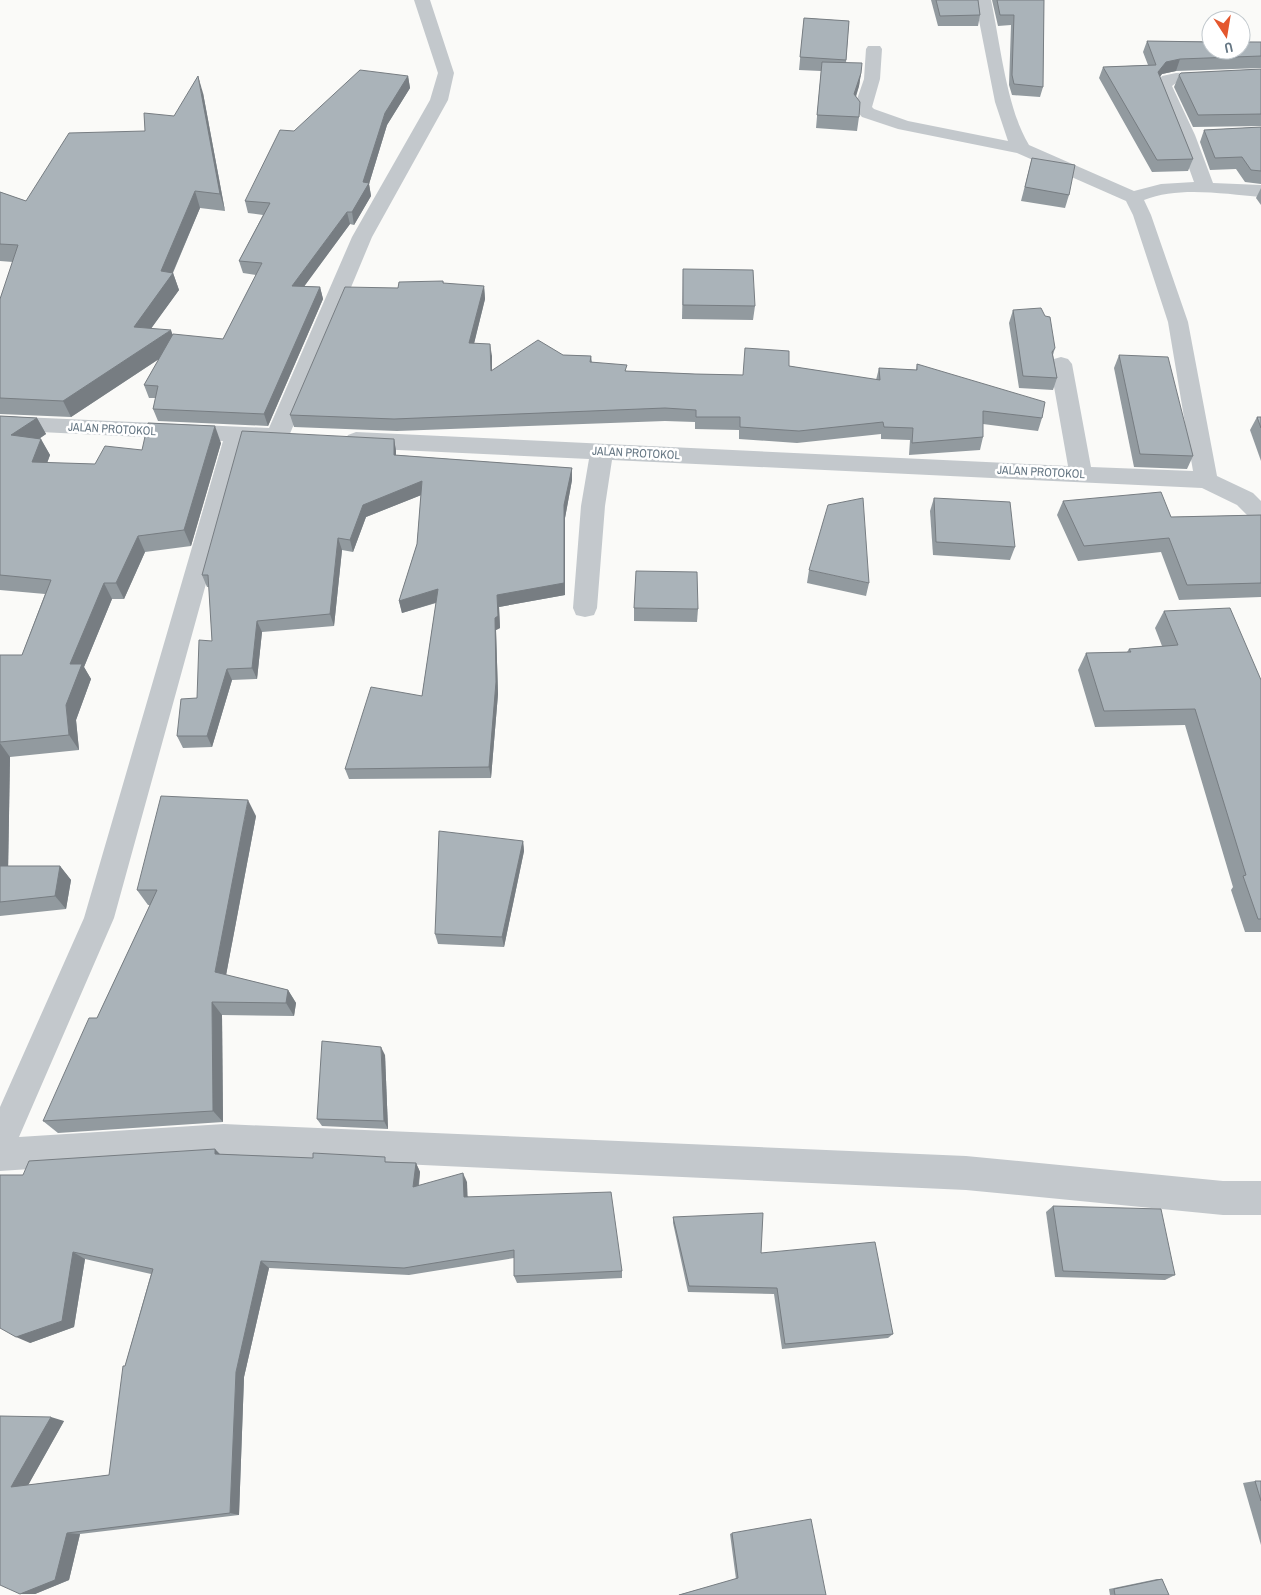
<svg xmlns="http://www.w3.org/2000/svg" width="1261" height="1595" font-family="'Archivo Narrow',sans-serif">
<rect width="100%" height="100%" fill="#fafaf8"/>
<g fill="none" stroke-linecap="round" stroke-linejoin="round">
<g fill="#c3c8cc" fill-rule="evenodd">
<path d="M414 0H430L454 73 448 100 372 237 289 436 286 441 278 443 245 442 114 918 19 1137 224 1124 966 1156 1223 1181H1261V1215H1223L966 1190 224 1156 0 1171V1107L84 918 223 441 0 430V416L269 428 352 237 430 100 438 73Z"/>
<path d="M975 0H991C1000 42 1007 110 1029 145L1134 191 1161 184 1194 182 1177 135 1155 85 1162 76 1176 73 1261 69V79L1176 83 1172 86 1195 135 1213 183 1261 185V197C1224 194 1179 186 1144 200L1151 215 1188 322 1217 476 1253 493 1261 501V523L1253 521 1237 505 1202 488 612 460 605 506 597 608 594 615 585 617 576 615 573 608 581 506 589 459 356 448 348 445 345 440 348 435 356 432 1068 466 1050 364 1054 359 1061 357 1068 359 1072 364 1091 467 1193 471 1168 322 1133 215 1126 201 1017 153 898 129 862 117 854 108 864 79 866 49 868 46H880L882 49 880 79 872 107 874 109 908 121 1008 141 995 102Z"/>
</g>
</g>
<g fill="#929a9f">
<path d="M931 0H978L980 15 978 26H938Z"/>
<path d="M992 0H1044L1043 87 1040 97 1012 95 1009 85 1011 25 998 26Z"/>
<path d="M804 18 849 21 846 63 861 73 859 86 856 97 859 117 857 131 816 128 821 71 799 70Z"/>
<path d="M1147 41 1261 42V68L1176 71 1162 74 1160 77 1193 159 1188 171 1152 172 1099 78 1103 67 1148 65 1143 52Z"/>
<path d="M1261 69V126L1193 127 1174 87 1179 75Z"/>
<path d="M408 76 410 88 387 125 369 184 371 196 354 225 350 224 304 286 320 287 323 299 268 426 158 421 153 409 156 398H149L144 385 159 359 71 417 0 414V299L13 262 0 261V192L26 201 145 131 174 116 203 93 225 211 200 208 173 273 179 290 151 328 173 335 223 339 256 275 243 273 239 261 263 215 248 213 245 201 294 131Z"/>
<path d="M1261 127V184L1245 182 1236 169 1210 170 1200 142 1204 130Z"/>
<path d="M1032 158 1069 195 1065 208 1021 201Z"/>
<path d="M1261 188V205L1256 198Z"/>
<path d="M683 269 755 306 753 320 682 319Z"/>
<path d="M443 281 444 284 484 286 485 299 474 343 492 356V371L563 355 591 356 592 362 627 371 695 374 743 375 789 366 876 380 879 368 916 370 917 364 1042 418 1038 431 983 424V437L980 450 909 455 910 440 881 439V434L797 443 739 439V430L695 429V422L665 421 397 431 294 427 290 415 398 288Z"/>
<path d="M1013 310 1055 348 1053 355 1057 378 1053 390 1019 388 1009 323Z"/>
<path d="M1119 355 1193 456 1187 469 1134 467 1114 368Z"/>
<path d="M0 416 37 418 46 434 40 438 50 455 47 463 95 464 142 450 221 443 191 546 145 552 124 599H112L84 667 91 679 76 720 79 750 10 757 8 866H60L71 880 66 909 0 916V655H22L45 594 0 590Z"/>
<path d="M1257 417H1261V461L1250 430Z"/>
<path d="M394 439 396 451V455L572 468V480L565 518V595L499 607 500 628 496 630 498 694 491 778 349 779 345 769 422 696 436 603 402 613 399 601 417 544 421 495 366 517 353 552 342 550 334 626 262 632 257 679 232 680 212 747 183 748 177 736 197 698 212 641 209 587H207L202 575Z"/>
<path d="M934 498 1015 547 1010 560 933 555 930 511Z"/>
<path d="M1063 501 1171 517 1261 515V597L1179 600 1161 552 1078 561 1057 515Z"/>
<path d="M809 570 869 583 866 596 807 583Z"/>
<path d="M634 608 698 609 697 622 634 621Z"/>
<path d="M1164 611 1261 680V932H1245L1231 890 1233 887 1185 725 1095 727 1078 670 1086 653 1127 652 1129 649 1162 646 1155 628Z"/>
<path d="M256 816 226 975 288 990 296 1003 294 1016 222 1015 223 1122 58 1133 43 1121 97 1018 150 905H148L137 890Z"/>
<path d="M523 841 524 851 504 947 438 944 435 934Z"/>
<path d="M385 1055 388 1129 322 1126 317 1119Z"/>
<path d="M215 1149 220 1154 416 1163 420 1172 419 1186 467 1182V1196L622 1271V1278L517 1283 514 1276V1258L409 1275 269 1268 244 1377 239 1515 80 1534 69 1580 35 1594 0 1416 64 1421 28 1485 109 1475 125 1366 151 1274 85 1259 74 1327 30 1343 23 1175Z"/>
<path d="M1053 1206 1175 1275 1165 1280 1055 1277 1046 1212Z"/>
<path d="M673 1217 761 1253 893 1334 888 1338 782 1349 774 1294 688 1292 673 1223Z"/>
<path d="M1255 1481H1261V1545L1243 1483Z"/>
<path d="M732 1533 826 1595H678L736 1579 730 1534Z"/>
<path d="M1157 1579H1162L1169 1595H1110L1109 1589Z"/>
</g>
<g fill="#777d82">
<path d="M1180 59 1176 71 1162 74 1154 84 1158 72 1166 62Z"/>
<path d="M861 73 859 86 852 107 854 94Z"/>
<path d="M198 76 203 93 225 211 220 194Z"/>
<path d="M408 76 410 88 387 125 369 184 371 196 354 225 352 212 363 182 385 113Z"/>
<path d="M195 191 200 208 172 274 173 273 179 290 140 344 134 327 161 271Z"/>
<path d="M347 212 350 224 295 299 292 286Z"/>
<path d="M484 286 485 299 471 356 469 343Z"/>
<path d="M320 287 323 299 268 426 264 414Z"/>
<path d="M171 330 177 347 71 417 63 401Z"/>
<path d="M490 344 492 356V384L491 371Z"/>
<path d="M37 418 46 434 20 452 11 435Z"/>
<path d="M215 426 221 443 191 546 184 530Z"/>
<path d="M41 439 50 455 41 479 32 462Z"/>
<path d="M394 439 396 451V468L394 455Z"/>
<path d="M572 468V480L565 518V595L499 607 500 628 496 630 498 694 491 778 489 767 495 618 497 595Z"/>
<path d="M422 481 424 494 366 517 353 552 350 540 363 505Z"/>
<path d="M138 536 145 552 124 599 116 583Z"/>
<path d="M338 538 342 550 334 626 330 614Z"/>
<path d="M104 583 112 599 84 667 91 679 76 720 79 750 69 735 66 705 70 664Z"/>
<path d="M438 589 441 601 402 613 399 601Z"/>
<path d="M257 621 262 632 257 679 252 668Z"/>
<path d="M227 669 232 680 212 747 207 736Z"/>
<path d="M0 743 10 757 8 877 0 868Z"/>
<path d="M248 800 256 816 224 986 215 972Z"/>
<path d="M523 841 524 851 504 947 502 937Z"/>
<path d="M60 866 71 880 66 909 55 896Z"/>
<path d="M288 990 296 1003 294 1016 286 1003Z"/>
<path d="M212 1002 222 1015 223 1122 213 1111Z"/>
<path d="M381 1047 385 1055 388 1129 384 1121Z"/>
<path d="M215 1149 223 1158 215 1154Z"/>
<path d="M416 1163 420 1172 417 1196 413 1187Z"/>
<path d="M463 1173 467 1182 468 1205 464 1197Z"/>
<path d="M73 1252 85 1259 74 1327 30 1343 16 1337Z"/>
<path d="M261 1261 269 1268 244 1377 239 1515 230 1513 236 1372Z"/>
<path d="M51 1417 64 1421 26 1489 11 1487Z"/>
<path d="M67 1533 80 1534 69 1580 35 1594H20Z"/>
</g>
<g fill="#aab3b9" stroke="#777d82">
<path d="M936 0H978L980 15 940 16Z"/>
<path d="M997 0H1044L1043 87 1014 84 1012 75 1014 15H1000Z"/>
<path d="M804 18 849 21 846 60 800 57Z"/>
<path d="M1147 41 1211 42V50H1241V42H1261V56L1180 59 1166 62 1158 72 1193 159 1157 160 1103 67 1156 65Z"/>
<path d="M822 62 862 63 861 73 854 94 860 102 859 117 817 115Z"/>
<path d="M1261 69V114L1198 115 1179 75 1181 73Z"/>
<path d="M360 70 408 76 385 113 363 182 369 183 352 212H347L292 286 320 287 264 414 153 409 158 386 144 385 173 334 223 339 262 263 239 261 270 203 245 201 280 130 294 131Z"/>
<path d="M198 76 220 194 195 191 161 271 173 273 134 327 171 330 63 401 0 398V299L18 245 0 244V192L26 201 69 133 145 131 144 113 174 116Z"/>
<path d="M1261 127V171L1251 170 1242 157 1215 158 1204 130Z"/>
<path d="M1032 158 1075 165 1069 195 1025 187Z"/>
<path d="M683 269 753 270 755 306 683 305Z"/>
<path d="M443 281V283L484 286 469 343 490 344 491 371 538 340 563 355 591 356 590 362 627 365 625 371 695 374 743 375 745 348 789 351V366L880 380 879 368 917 370V364L1045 402 1042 418 983 411V437L912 443 913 428 884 427 883 422 799 431 740 427V417H696V410L665 408 394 419 290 415 345 287 398 288 399 282Z"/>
<path d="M1041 308 1045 316 1050 317 1055 348 1052 352 1057 378 1023 376 1013 310Z"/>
<path d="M1119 355 1168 357 1193 456 1140 454Z"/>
<path d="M0 416 37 418 11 435 41 439 32 462 95 464 105 446 142 450 148 423 215 426 184 530 138 536 116 583H104L70 664H82L66 705 69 735 0 742V655H22L51 580 0 575Z"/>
<path d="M1257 417H1261V428Z"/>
<path d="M242 431 394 439V455L572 468 564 505V583L497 595 498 616 495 618 496 682 489 767 345 769 371 687 422 696 438 589 399 601 417 544 422 481 363 505 350 540 338 538 330 614 257 621 252 668 227 669 207 736H177L181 699 197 698 199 640 212 641 208 575H202Z"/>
<path d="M1161 492 1171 517 1261 515V583L1187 585 1169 538 1084 546 1063 501Z"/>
<path d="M863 498 869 583 809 570 828 505Z"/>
<path d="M934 498 1010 502 1015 547 936 542Z"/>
<path d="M636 571 697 572 698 609 634 608Z"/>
<path d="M1230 608 1261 680V919H1258L1243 876 1246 875 1195 709 1104 711 1086 653 1131 652 1129 649 1178 645 1164 611Z"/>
<path d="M161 796 248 800 215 972 288 990 286 1003 212 1002 213 1111 43 1121 89 1018H97L157 890H137Z"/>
<path d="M439 831 523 841 502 937 435 934Z"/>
<path d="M0 866H60L55 896 0 902Z"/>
<path d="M322 1041 381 1047 384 1121 317 1119Z"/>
<path d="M215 1149V1154L313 1158V1153L385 1157V1162L416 1163 413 1187 463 1173 464 1197 611 1192 622 1271 514 1276V1250L404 1268 261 1261 236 1372 230 1513 67 1533 55 1580 20 1594 0 1585V1416L51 1417 11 1487 109 1475 123 1366H125L153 1269 73 1252 62 1321 16 1337 0 1328V1175H23L29 1161Z"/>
<path d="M1053 1206 1161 1209 1175 1275 1063 1271Z"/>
<path d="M763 1213 761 1253 875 1242 893 1334 785 1344 777 1288 689 1286 673 1217Z"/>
<path d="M1255 1481H1261V1501Z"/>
<path d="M811 1519 826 1595H679L738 1578 732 1533Z"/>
<path d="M1162 1579 1169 1595H1115L1114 1589Z"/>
</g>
<g text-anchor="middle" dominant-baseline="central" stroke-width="5" stroke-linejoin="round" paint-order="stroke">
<g font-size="12" fill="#657683" stroke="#fff">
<text transform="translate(112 429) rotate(3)">JALAN PROTOKOL</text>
<text transform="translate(636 453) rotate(3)">JALAN PROTOKOL</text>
<text transform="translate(1041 472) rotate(3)">JALAN PROTOKOL</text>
</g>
</g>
<g transform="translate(1226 35) rotate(168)"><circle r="24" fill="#ffffff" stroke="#c1c8cd"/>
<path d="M0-4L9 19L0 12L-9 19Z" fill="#e4572e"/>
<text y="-8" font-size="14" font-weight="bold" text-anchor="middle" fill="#657683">U</text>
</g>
</svg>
